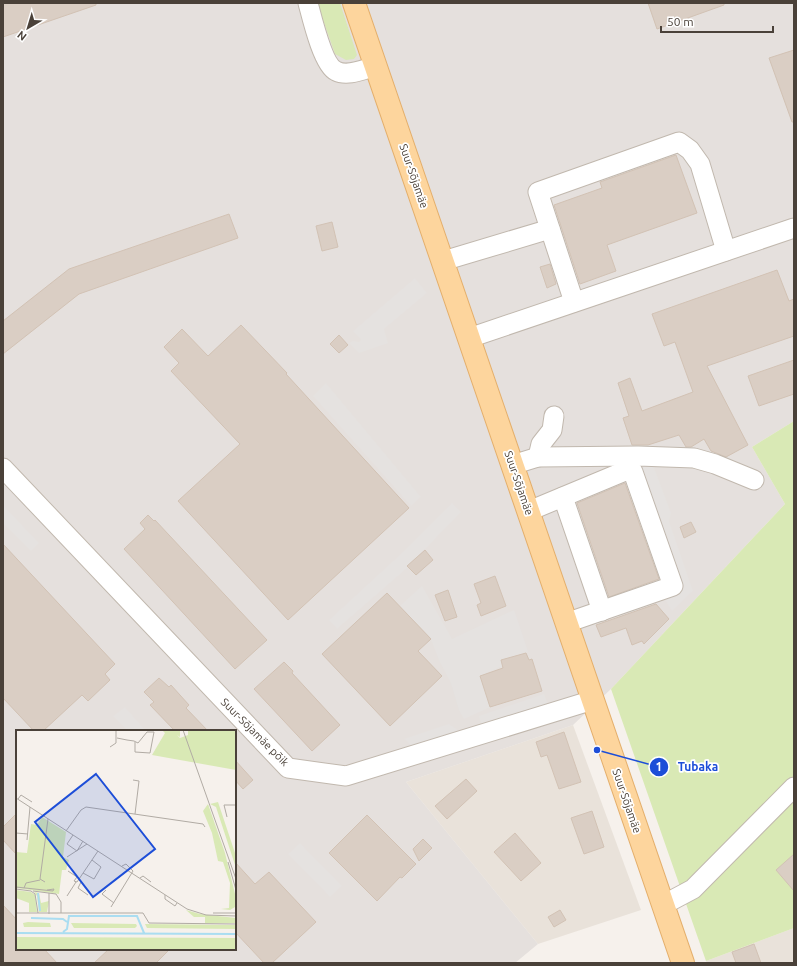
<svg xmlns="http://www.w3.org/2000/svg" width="797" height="966" font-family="Ubuntu,sans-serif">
<rect width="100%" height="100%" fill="#f6f1ec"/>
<g fill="#e9e2da">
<path d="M573 725 641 910 538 944 406 782Z"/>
<path d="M794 928V963H707L706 961Z"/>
</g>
<path fill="#e5e0dd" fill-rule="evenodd" d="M3 3H794V421L752 447 785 504 611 689 573 725 406 782 538 944 515 963H3ZM17 731H235V949H17Z"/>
<g fill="#d9e9b5">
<path d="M317 3H340L357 55 354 59 346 60 335 54Z"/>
<path d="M794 421V928L706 961 611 689 785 504 752 447Z"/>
</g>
<g fill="#e5e2e0">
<path d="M415 278 427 293 384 329 388 343 359 353 349 343 353 341 359 342 361 340 353 331Z"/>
<path d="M326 383 421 497 411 506 313 396Z"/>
<path d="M653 465 671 513 669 521 693 591 672 611 658 588 661 586 625 481 624 466Z"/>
<path d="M452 503 461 512 406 569 337 629 329 620 405 550Z"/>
<path d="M3 505 39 543 31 551 3 523Z"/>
<path d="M422 586 452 639 514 610 528 652 501 660 502 666 480 676 490 707 464 719 459 710 451 683 439 660 431 639 400 606Z"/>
<path d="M544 694 548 705 482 727 479 716Z"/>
<path d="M125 707 146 731H128L113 716Z"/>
<path d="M449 724 461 732 413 747 404 739Z"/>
<path d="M300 843 342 886 330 897 288 854Z"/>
</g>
<g fill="#dacec4" stroke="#d2c2b4">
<path d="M3 3H96V5L3 37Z"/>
<path d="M648 3H724V5L657 29Z"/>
<path d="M794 50V122H792L769 58Z"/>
<path d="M676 155 697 213 607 245 616 271 580 284 554 205 602 188 600 182Z"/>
<path d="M229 214 238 238 79 294 3 354V321L69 269Z"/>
<path d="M332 222 338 247 322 251 316 226Z"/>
<path d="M550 264 556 284 547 288 540 267Z"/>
<path d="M777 270 789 301 794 299V336L707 366 748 445 726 457 711 451 704 439 691 447H686L679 435 648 445H632L623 418 629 416 618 383 630 378 642 411 693 392 675 342 664 346 652 314Z"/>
<path d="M241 325 287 373 286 374 409 508 288 620 178 501 240 444 171 371 179 363 164 347 182 329 208 356Z"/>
<path d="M339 335 348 345 339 353 330 344Z"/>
<path d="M794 360V394L759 406 748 376Z"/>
<path d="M625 483 659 579 609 597 577 503Z"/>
<path d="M148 515 154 521 155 520 267 640 235 669 124 549 145 529 140 523Z"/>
<path d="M691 522 696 532 684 538 680 527Z"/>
<path d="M3 544 115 664 105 674 110 680 88 701 82 695 43 731H34L3 698Z"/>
<path d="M425 550 433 560 416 575 407 566Z"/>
<path d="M495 576 506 606 481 616 477 605 481 603 474 584Z"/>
<path d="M448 590 457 617 445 621 435 595Z"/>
<path d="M387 593 431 639 418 651 442 676 390 726 322 654Z"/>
<path d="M656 604 669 619 644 644 642 641 632 645 626 628 601 637 596 625Z"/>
<path d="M526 653 529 660 532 659 542 691 490 707 480 676 503 668 501 660Z"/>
<path d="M284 662 293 671 292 673 340 725 312 751 254 689Z"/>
<path d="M159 678 169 687 171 685 189 705 186 708 208 731H175L150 705 154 702 144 692Z"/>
<path d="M564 732 581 782 559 789 547 755 541 757 536 742Z"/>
<path d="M235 760 253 780 243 789 235 780Z"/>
<path d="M466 779 477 791 447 819 435 806Z"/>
<path d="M592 811 604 847 584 854 571 818Z"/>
<path d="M17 813V855L3 840V827Z"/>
<path d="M367 815 416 864 402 878 400 877 377 901 329 853Z"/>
<path d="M515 833 541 863 521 881 494 852Z"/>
<path d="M423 839 432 848 419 861 413 849Z"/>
<path d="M794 854V891L776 870Z"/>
<path d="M235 862 255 884 269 872 316 922 272 963H264L235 932Z"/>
<path d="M3 905 17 920V949H44L57 963H3Z"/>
<path d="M560 910 566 920 554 927 548 917Z"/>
<path d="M754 944 761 963H736L732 952Z"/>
<path d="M109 949H170L156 963H94Z"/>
</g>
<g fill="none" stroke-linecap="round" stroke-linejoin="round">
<defs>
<g id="minor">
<path d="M308 3C312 18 323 65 336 71 348 77 364 69 376 66"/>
<path d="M443 261 550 229"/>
<path d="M574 302 538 192 679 142 690 150 700 164 726 251"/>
<path d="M469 338 794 228"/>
<path d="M538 457 541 444 552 430 554 416"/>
<path d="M512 465 538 457 638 456 694 458 715 464 754 480"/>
<path d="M3 468 288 768 346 776 593 700"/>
<path d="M563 497 602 611"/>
<path d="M529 511 625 471 633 472 673 586 566 623"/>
<path d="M663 905 693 889 794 787"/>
</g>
<path id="major" d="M354 3 683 963"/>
</defs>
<use href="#minor" stroke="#c1b8ae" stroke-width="21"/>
<use href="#major" stroke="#e4af6c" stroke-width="24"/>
<use href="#minor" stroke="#fff" stroke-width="19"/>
<use href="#major" stroke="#fdd59d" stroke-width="22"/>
</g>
<g text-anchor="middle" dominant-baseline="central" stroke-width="3.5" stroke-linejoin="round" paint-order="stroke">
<g font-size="11" fill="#4a4139" stroke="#fff">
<text transform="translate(414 176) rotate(71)">Suur-Sõjamäe</text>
<text transform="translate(519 483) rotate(71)">Suur-Sõjamäe</text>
<text transform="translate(255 732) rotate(45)">Suur-Sõjamäe põik</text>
<text transform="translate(627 801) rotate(71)">Suur-Sõjamäe</text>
</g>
</g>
<g transform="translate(16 730)">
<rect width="220" height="220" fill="#f6f1ec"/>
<path d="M146 0H164V7L161 5 164 8 172 5V0H220V40L136 25 149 3ZM202 72 220 126V138L200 77 194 74ZM192 74 209 123 220 168 219 177 214 180 205 179 213 178 214 153 207 132 202 131 196 103 187 81ZM26 87 50 102 47 127 53 130 50 140H46L43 164 0 158V122L11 123 15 94 21 95ZM0 160 15 162 19 165 21 182H13V173L0 168ZM18 162 23 163 25 173 33 171 31 182H23L21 166ZM170 180 184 184 220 188V193H189V187H178ZM12 192 34 193 35 197H8L7 193ZM55 193 120 194 121 196 119 198H58ZM129 194 220 195V199L131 198ZM0 207 220 208V220H0Z" fill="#d9e9b5"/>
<path fill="none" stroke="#aaddf1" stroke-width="2" d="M22 163 24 181M15 188 47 189 51 192M47 202 51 199 53 186H121L128 203M0 203 220 204"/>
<path fill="none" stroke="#b1aba4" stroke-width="1" d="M167 0 220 149M101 8 111 10 118 11 122 13 131 2H138L134 23 119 22V12M94 17 100 13V0M117 50 123 51 119 84M0 68 171 179 190 185 220 186M2 69 5 65 16 72M211 87 208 75H220M50 101 65 80 70 77 187 94 189 97M0 103 12 104M57 105 51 114 61 121 67 111M11 110 14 77M51 127 71 114M212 132 220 160M52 141 61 147 58 151 61 152 82 121M67 143 78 149 85 137 76 130M124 148 127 146 135 152M63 149 65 152 62 158 72 165M29 152 24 149 32 89M0 157 37 161 38 159 31 160M8 158 10 153 24 150M0 159 15 161 19 164 22 183H127L133 193 220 194M90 160 86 164 98 173M17 161 40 164 45 172V183M149 165V169L159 176 161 173M51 166 60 152M95 177 117 141 110 134 106 136M0 183H22M197 183H220M33 184V163"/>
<path fill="#1d4ed8" fill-opacity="0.15" stroke="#1d4ed8" stroke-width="2" d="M80 44 139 119 77 167 19 92Z"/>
<rect width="220" height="220" fill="none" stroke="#4a4139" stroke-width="2"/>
</g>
<path fill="none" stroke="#1d4ed8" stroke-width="1.5" d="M597 750L659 767"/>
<g fill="#1d4ed8" stroke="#fff" stroke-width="1.5">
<circle cx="597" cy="750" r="4"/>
<circle cx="659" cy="767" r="10"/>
</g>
<g font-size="12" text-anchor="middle" font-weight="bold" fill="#fff">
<text x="659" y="771">1</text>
</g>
<g font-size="12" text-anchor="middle" font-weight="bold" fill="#1d4ed8" stroke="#fff" stroke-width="3.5" stroke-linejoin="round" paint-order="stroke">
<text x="698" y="771">Tubaka</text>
</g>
<rect width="797" height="966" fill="none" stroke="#4a4139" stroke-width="8"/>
<g transform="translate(28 28) rotate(218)" stroke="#ffffff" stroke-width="3" paint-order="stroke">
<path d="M0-3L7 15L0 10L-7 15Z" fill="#4a4139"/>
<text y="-6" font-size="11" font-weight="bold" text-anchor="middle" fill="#4a4139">N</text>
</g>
<path d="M661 26v6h112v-6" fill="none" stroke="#4a4139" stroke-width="2"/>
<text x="667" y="26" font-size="12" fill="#4a4139" stroke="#ffffff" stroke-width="3" paint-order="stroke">50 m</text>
</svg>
